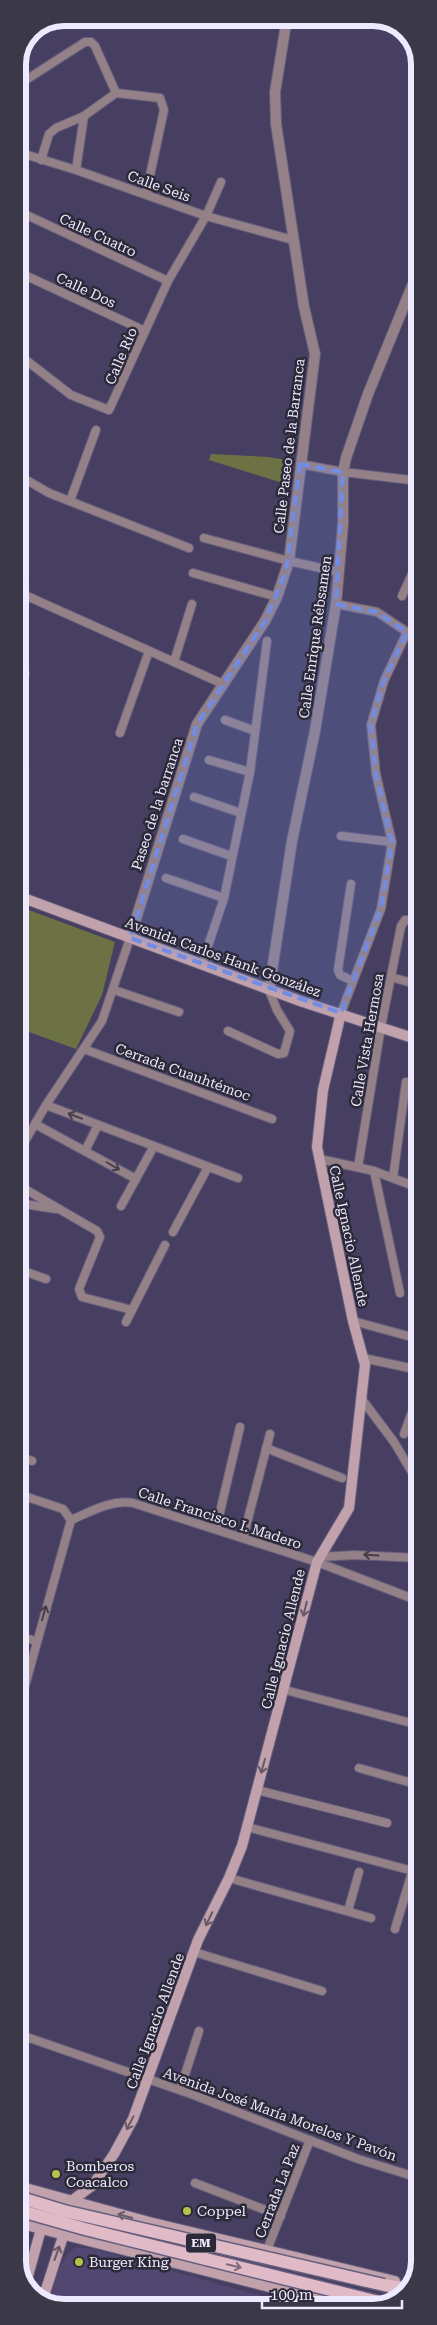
<svg xmlns="http://www.w3.org/2000/svg" width="437" height="2325" font-family="'Roboto Serif',serif">
<rect width="100%" height="100%" fill="#473f61"/>
<path fill="#514770" d="M76 2247 93 2249 294 2305V2307H59L50 2303 55 2278 67 2254Z"/>
<g fill="#6c7243">
<path d="M211 454 269 457 292 461 289 485 209 460Z"/>
<path d="M18 906 115 942 102 995 76 1049 18 1028Z"/>
</g>
<g fill="none" stroke-linecap="round" stroke-linejoin="round">
<defs>
<g id="minor">
<path d="M18 85 85 42H91L95 46 116 93"/>
<path d="M18 152 76 170 206 216 293 240"/>
<path d="M41 160 49 134 56 128 84 116 116 93 160 98 164 110 146 194"/>
<path d="M76 170 84 116"/>
<path d="M18 211 168 281"/>
<path d="M18 272 145 331"/>
<path d="M18 354 71 395 109 410 168 281 206 216 221 182"/>
<path d="M300 464 343 472 419 481"/>
<path d="M18 475 49 493 189 548"/>
<path d="M70 501 96 430"/>
<path d="M204 538 289 561 339 572"/>
<path d="M193 573 277 597"/>
<path d="M18 592 223 684"/>
<path d="M402 596 419 559"/>
<path d="M336 604 377 612 419 640"/>
<path d="M174 662 192 604"/>
<path d="M18 694 25 673"/>
<path d="M225 720 255 731"/>
<path d="M120 733 149 651"/>
<path d="M209 760 250 772"/>
<path d="M194 797 241 813"/>
<path d="M341 836 392 842"/>
<path d="M183 839 231 856"/>
<path d="M166 878 224 898"/>
<path d="M351 884 338 970 340 975 353 981"/>
<path d="M202 964 224 898 250 772 267 641"/>
<path d="M391 977 419 985"/>
<path d="M114 990 179 1012"/>
<path d="M341 1013 381 909 392 842 376 774 371 725 384 681 407 632"/>
<path d="M228 1031 278 1054 284 1053 290 1031 277 1010 269 990"/>
<path d="M84 1049 272 1119"/>
<path d="M46 1105 238 1178"/>
<path d="M35 1124 136 1179"/>
<path d="M85 1151 98 1125"/>
<path d="M18 1153 46 1105 102 1021 130 938"/>
<path d="M320 1159 374 1171 419 1188"/>
<path d="M358 1167 381 1027 401 926 405 920 419 921"/>
<path d="M374 1171 400 1293"/>
<path d="M393 1178 406 1082"/>
<path d="M18 1185 97 1231 100 1237 79 1289 82 1297 132 1310"/>
<path d="M18 1203 56 1209"/>
<path d="M121 1206 154 1146"/>
<path d="M173 1232 208 1167"/>
<path d="M18 1269 46 1279"/>
<path d="M353 1321 419 1339"/>
<path d="M126 1322 165 1245"/>
<path d="M363 1358 419 1370"/>
<path d="M361 1398 394 1442 419 1484"/>
<path d="M404 1434 419 1393"/>
<path d="M266 1448 342 1478"/>
<path d="M18 1456 32 1461"/>
<path d="M18 1494 63 1509 71 1520"/>
<path d="M71 1520C90 1512 112 1499 133 1503L317 1562 419 1601"/>
<path d="M216 1529 240 1427"/>
<path d="M243 1538 270 1434"/>
<path d="M320 1557 354 1555 419 1558"/>
<path d="M18 1636 36 1641"/>
<path d="M285 1690 419 1725"/>
<path d="M18 1711 71 1520"/>
<path d="M359 1768 419 1785"/>
<path d="M257 1790 387 1823"/>
<path d="M247 1827 413 1871"/>
<path d="M229 1878 371 1918"/>
<path d="M348 1911 359 1872"/>
<path d="M395 1929 419 1849"/>
<path d="M194 1952 322 1991"/>
<path d="M18 2034 191 2094 358 2159 419 2178"/>
<path d="M180 2090 199 2031"/>
<path d="M195 2183 281 2216"/>
<path d="M267 2250 310 2140"/>
</g>
<g id="tertiary">
<path d="M130 938 197 724 265 621 277 597 289 561 315 354 304 307 276 124 275 92 287 18"/>
<path d="M269 990 292 841 315 731 336 604 343 524V472L346 458 368 394 419 269"/>
</g>
<g id="secondary">
<path d="M18 896 300 1001 419 1040"/>
<path d="M18 2186 149 2222 395 2281"/>
<path d="M18 2223 313 2298 355 2307"/>
<path d="M26 2283 41 2229 70 2202 93 2185 114 2154 133 2119 198 1940 229 1878 242 1846 317 1562 349 1508 365 1365 353 1321 317 1147 323 1090 341 1013"/>
<path d="M43 2299 65 2230"/>
</g>
<path id="primary" d="M384 2285 409 2289"/>
</defs>
<use href="#minor" stroke="#655e7d" stroke-width="10"/>
<use href="#tertiary" stroke="#655e7d" stroke-width="12"/>
<use href="#secondary" stroke="#655e7d" stroke-width="12"/>
<use href="#primary" stroke="#655e7d" stroke-width="15"/>
<use href="#minor" stroke="#948087" stroke-width="8"/>
<use href="#tertiary" stroke="#948087" stroke-width="10"/>
<use href="#secondary" stroke="#c0a1ac" stroke-width="10"/>
<use href="#primary" stroke="#e1bac8" stroke-width="12"/>
<defs>
<g id="primary-bridge">
<path d="M18 2197 64 2211 384 2285"/>
<path d="M18 2210 85 2229 379 2302"/>
</g>
</defs>
<use href="#primary-bridge" stroke="#655e7d" stroke-width="15" stroke-linecap="butt"/>
<use href="#primary-bridge" stroke="#e1bac8" stroke-width="12"/>
</g>
<defs><path id="oneway-shaft" d="M-6 0H5M1.5-3L5.5 0L1.5 3" fill="none" stroke-width="1.6" stroke-linecap="round" stroke-linejoin="round" transform="scale(1.25)"/></defs>
<g stroke="#463f4c">
<use href="#oneway-shaft" transform="translate(75 1116) rotate(-159)"/>
<use href="#oneway-shaft" transform="translate(113 1166) rotate(30)"/>
<use href="#oneway-shaft" transform="translate(371 1555) rotate(-177)"/>
<use href="#oneway-shaft" transform="translate(44 1613) rotate(-74)"/>
</g>
<g stroke="#675966">
<use href="#oneway-shaft" transform="translate(305 1609) rotate(104)"/>
<use href="#oneway-shaft" transform="translate(263 1766) rotate(106)"/>
<use href="#oneway-shaft" transform="translate(209 1919) rotate(116)"/>
<use href="#oneway-shaft" transform="translate(130 2123) rotate(118)"/>
<use href="#oneway-shaft" transform="translate(125 2216) rotate(-165)"/>
<use href="#oneway-shaft" transform="translate(57 2253) rotate(-70)"/>
</g>
<use stroke="#7d6a79" href="#oneway-shaft" transform="translate(234 2266) rotate(14)"/>
<path fill="#708ce7" fill-opacity="0.2" stroke="#708ce7" stroke-width="4" stroke-dasharray="10 6" stroke-linejoin="round" d="M300 464 343 472 336 604 377 612 407 632 384 681 371 725 376 774 392 842 381 909 341 1013 130 938 197 724 265 621 286 571Z"/>
<g fill="#b5c249" stroke="#2c2938" stroke-width="2">
<circle cx="56" cy="2174" r="5"/>
<circle cx="187" cy="2211" r="5"/>
<circle cx="79" cy="2262" r="5"/>
</g>
<g text-anchor="middle" dominant-baseline="central" stroke-width="5" stroke-linejoin="round" paint-order="stroke">
<rect fill="#2c2938" stroke="#b3afc3" stroke-width="1" x="186" y="2233.5" width="30" height="19" rx="4"/>
<g font-size="12" font-weight="bold" fill="#ede9fe">
<text x="201" y="2243">EM</text>
</g>
<g font-size="14" fill="#ede9fe" stroke="#2c2938">
<text transform="translate(159 186) rotate(20)">Calle Seis</text>
<text transform="translate(98 235) rotate(25)">Calle Cuatro</text>
<text transform="translate(86 290) rotate(25)">Calle Dos</text>
<text transform="translate(121 356) rotate(-67)">Calle Río</text>
<text transform="translate(289 446) rotate(-83)">Calle Paseo de la Barranca</text>
<text transform="translate(315 637) rotate(-82)">Calle Enrique Rébsamen</text>
<text transform="translate(157 804) rotate(-72)">Paseo de la barranca</text>
<text transform="translate(223 957) rotate(20)">Avenida Carlos Hank González</text>
<text transform="translate(367 1040) rotate(-80)">Calle Vista Hermosa</text>
<text transform="translate(183 1072) rotate(20)">Cerrada Cuauhtémoc</text>
<text transform="translate(349 1236) rotate(78)">Calle Ignacio Allende</text>
<text transform="translate(220 1518) rotate(18)">Calle Francisco I. Madero</text>
<text transform="translate(283 1639) rotate(-76)">Calle Ignacio Allende</text>
<text transform="translate(155 2021) rotate(-70)">Calle Ignacio Allende</text>
<text transform="translate(280 2114) rotate(20)">Avenida José María Morelos Y Pavón</text>
<text transform="translate(277 2191) rotate(-69)">Cerrada La Paz</text>
</g>
<g font-size="14" fill="#ede9fe" stroke="#2c2938" text-anchor="start">
<text x="66" y="2166">Bomberos<tspan x="66" dy="16">Coacalco</tspan></text>
<text x="197" y="2211">Coppel</text>
<text x="89" y="2262">Burger King</text>
</g>
</g>
<path d="M0 0H437V2325H0ZM64 26H373A38 38 0 0 1 411 64V2261A38 38 0 0 1 373 2299H64A38 38 0 0 1 26 2261V64A38 38 0 0 1 64 26Z" fill="#3b3848" fill-rule="evenodd"/>
<path fill="none" stroke="#ede9fe" stroke-width="6" d="M64 26H373A38 38 0 0 1 411 64V2261A38 38 0 0 1 373 2299H64A38 38 0 0 1 26 2261V64A38 38 0 0 1 64 26Z"/>
<path d="M262 2300v8h140v-8" fill="none" stroke="#ede9fe" stroke-width="2.5"/>
<text x="270" y="2300" font-size="15" fill="#ede9fe" stroke="#2c2938" stroke-width="4" paint-order="stroke">100 m</text>
</svg>
